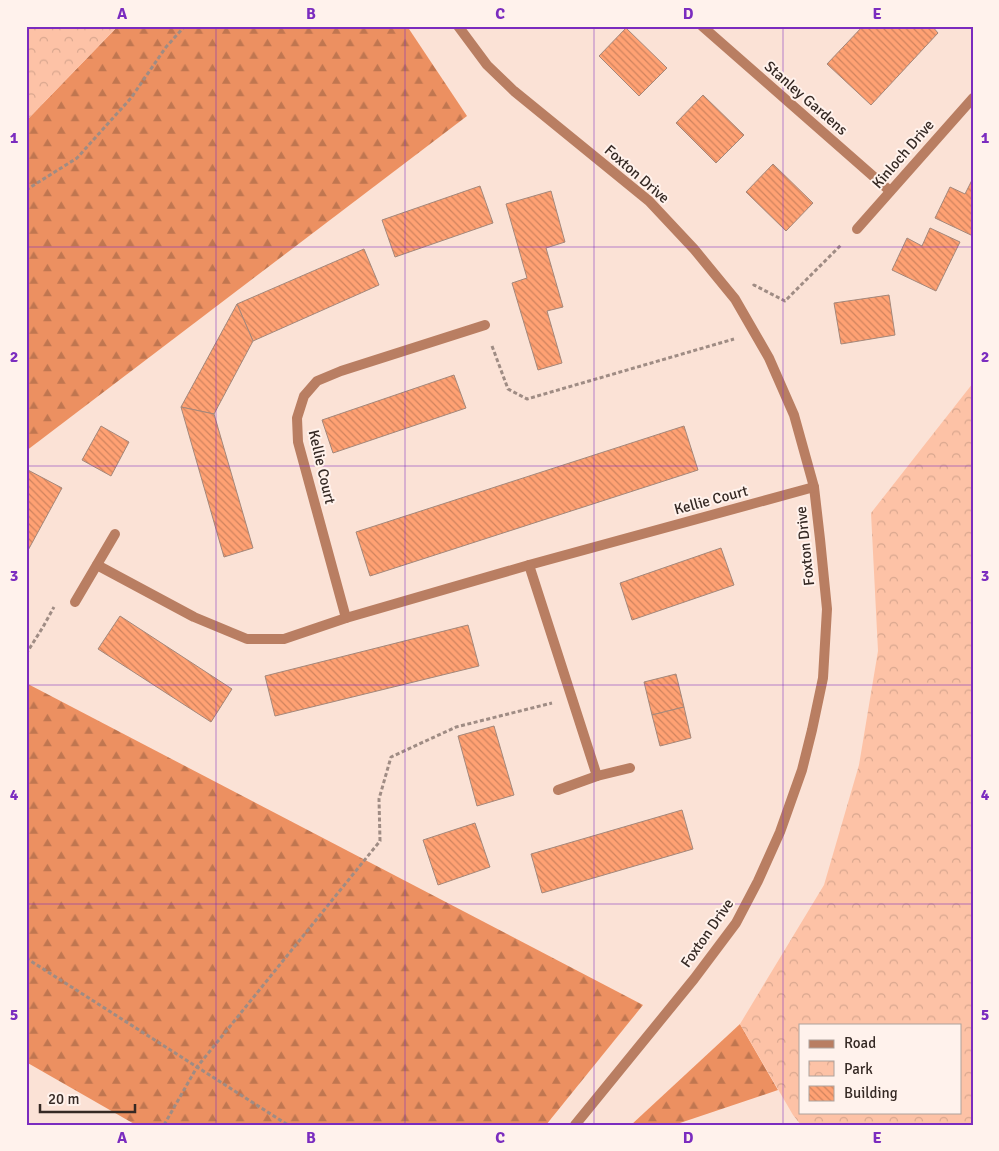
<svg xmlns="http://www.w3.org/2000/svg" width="999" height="1151" font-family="Signika,sans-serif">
<defs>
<pattern id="forest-firs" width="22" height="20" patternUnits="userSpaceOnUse" patternTransform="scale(1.25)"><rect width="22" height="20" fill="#ec9061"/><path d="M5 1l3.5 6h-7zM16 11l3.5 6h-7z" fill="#c07650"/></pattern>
<pattern id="park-crowns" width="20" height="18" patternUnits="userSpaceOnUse" patternTransform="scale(1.25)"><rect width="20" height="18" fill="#fdc2a6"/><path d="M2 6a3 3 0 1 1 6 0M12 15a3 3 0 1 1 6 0" fill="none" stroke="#d9a78f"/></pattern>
<pattern id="building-back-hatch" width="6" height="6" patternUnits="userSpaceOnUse" patternTransform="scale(1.25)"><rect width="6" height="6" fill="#ffa173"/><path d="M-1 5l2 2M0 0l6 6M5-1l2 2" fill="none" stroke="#cf835e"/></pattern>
</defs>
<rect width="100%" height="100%" fill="#fbe2d6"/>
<g fill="url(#forest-firs)">
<path d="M118 26H407L467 116 26 451V121Z"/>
<path d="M26 683 643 1005 546 1125H136L26 1062Z"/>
<path d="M740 1024 778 1090 674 1125H631Z"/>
</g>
<g fill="url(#park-crowns)" fill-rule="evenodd">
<path d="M26 26H118L26 121Z"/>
<path d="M973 383V1125H801L793 1115 740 1024 824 885 859 765 878 651 871 513ZM800 1025H960V1112H800Z"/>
</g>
<g fill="url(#building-back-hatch)" stroke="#a4877a">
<path d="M863 26H932L938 33 871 105 827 64Z"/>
<path d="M626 28 667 68 639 96 599 56Z"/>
<path d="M703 95 744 135 716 163 676 123Z"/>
<path d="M773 164 813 203 786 231 746 192Z"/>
<path d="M973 178V236L935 218 950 187 965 194Z"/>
<path d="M480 186 493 223 395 257 382 220Z"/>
<path d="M551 191 565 242 546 248 563 307 547 311 562 363 538 370 512 283 527 278 506 204Z"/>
<path d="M930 228 960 242 936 291 892 270 907 238 922 246Z"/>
<path d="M364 249 379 285 253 341 237 304Z"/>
<path d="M889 295 895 335 841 344 834 303Z"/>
<path d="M237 304 253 341 214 414 181 407Z"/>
<path d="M454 375 466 408 333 453 322 420Z"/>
<path d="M181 407 214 414 253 548 224 557Z"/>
<path d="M101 426 129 442 111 476 82 460Z"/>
<path d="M684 426 698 470 370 576 356 532Z"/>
<path d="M26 469 62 488 26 554Z"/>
<path d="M721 548 734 585 632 620 620 583Z"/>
<path d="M120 616 232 689 211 722 98 649Z"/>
<path d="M468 625 479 666 275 716 265 676Z"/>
<path d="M676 674 684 707 652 715 644 682Z"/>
<path d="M684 707 691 738 660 746 652 715Z"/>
<path d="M494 726 514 795 477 806 458 736Z"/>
<path d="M682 810 693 849 542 893 531 854Z"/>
<path d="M475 823 490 867 438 885 423 840Z"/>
</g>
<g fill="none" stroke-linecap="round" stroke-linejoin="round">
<g stroke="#9f8c84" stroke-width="3" stroke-dasharray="4 2.5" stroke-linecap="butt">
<path d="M26 190 77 158 131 98 166 47 185 26"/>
<path d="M753 286 754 285 785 301 842 244"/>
<path d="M492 346 508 389 527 399 734 339"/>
<path d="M26 654 43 627 54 607"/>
<path d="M26 958 288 1125"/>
<path d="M164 1125 197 1067 380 841 379 799 391 757 456 727 552 703"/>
</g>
<g stroke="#b97e62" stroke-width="10">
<path d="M458 26 487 65 514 91 649 201 694 249 735 299 769 358 794 415 814 487 820 539 827 609 823 678 812 730 802 770 780 832 758 881 736 923 694 979 575 1125"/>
<path d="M702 26 890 191"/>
<path d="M857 229 973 98"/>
<path d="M97 565 194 617 247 639H284L346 618 529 565 814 487"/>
<path d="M529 565 597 776"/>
<path d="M75 602 115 534"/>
<path d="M346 618 298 442 297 418 304 396 317 381 341 371 485 325"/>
<path d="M558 790 597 776 630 768"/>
</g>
</g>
<path fill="none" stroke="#7b2cbf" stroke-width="1" stroke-opacity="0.55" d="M216 26V1125M405 26V1125M594 26V1125M783 26V1125M26 247H973M26 466H973M26 685H973M26 904H973"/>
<g text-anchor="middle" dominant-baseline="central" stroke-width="4" stroke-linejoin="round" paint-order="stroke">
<g font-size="15" fill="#352924" stroke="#fff2ec">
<text transform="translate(806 98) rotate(41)">Stanley Gardens</text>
<text transform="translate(903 154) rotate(-49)">Kinloch Drive</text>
<text transform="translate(637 174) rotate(41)">Foxton Drive</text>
<text transform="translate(322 467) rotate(77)">Kellie Court</text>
<text transform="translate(711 500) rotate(-15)">Kellie Court</text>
<text transform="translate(805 546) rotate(-96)">Foxton Drive</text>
<text transform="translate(707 933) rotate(-55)">Foxton Drive</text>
</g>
</g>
<rect width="999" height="1151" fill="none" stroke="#fff2ec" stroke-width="55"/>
<rect x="799" y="1024" width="162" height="90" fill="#fff2ec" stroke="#aea29c"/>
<rect x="809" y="1040" width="25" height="8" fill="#b97e62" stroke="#aea29c"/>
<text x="844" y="1048" font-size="15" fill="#352924">Road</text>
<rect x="809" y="1061" width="25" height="15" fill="url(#park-crowns)" stroke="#aea29c"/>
<text x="844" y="1074" font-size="15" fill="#352924">Park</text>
<rect x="809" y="1086" width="25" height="15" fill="url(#building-back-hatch)" stroke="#aea29c"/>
<text x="844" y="1098" font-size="15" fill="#352924">Building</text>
<path d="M40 1104v8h95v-8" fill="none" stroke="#352924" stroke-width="2.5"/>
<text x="48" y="1104" font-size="15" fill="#352924" stroke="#fff2ec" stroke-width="4" paint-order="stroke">20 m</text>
<rect x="28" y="28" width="944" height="1096" fill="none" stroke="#7b2cbf" stroke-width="2"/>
<g font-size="16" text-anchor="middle" font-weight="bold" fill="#7b2cbf">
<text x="122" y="19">A</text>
<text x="311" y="19">B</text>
<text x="500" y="19">C</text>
<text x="688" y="19">D</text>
<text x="877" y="19">E</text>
<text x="14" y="143">1</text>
<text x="985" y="143">1</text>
<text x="14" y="362">2</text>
<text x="985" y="362">2</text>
<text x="14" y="581">3</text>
<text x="985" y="581">3</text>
<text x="14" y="800">4</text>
<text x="985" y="800">4</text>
<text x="14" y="1020">5</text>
<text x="985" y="1020">5</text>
<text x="122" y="1143">A</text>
<text x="311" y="1143">B</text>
<text x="500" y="1143">C</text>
<text x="688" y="1143">D</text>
<text x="877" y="1143">E</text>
</g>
</svg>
